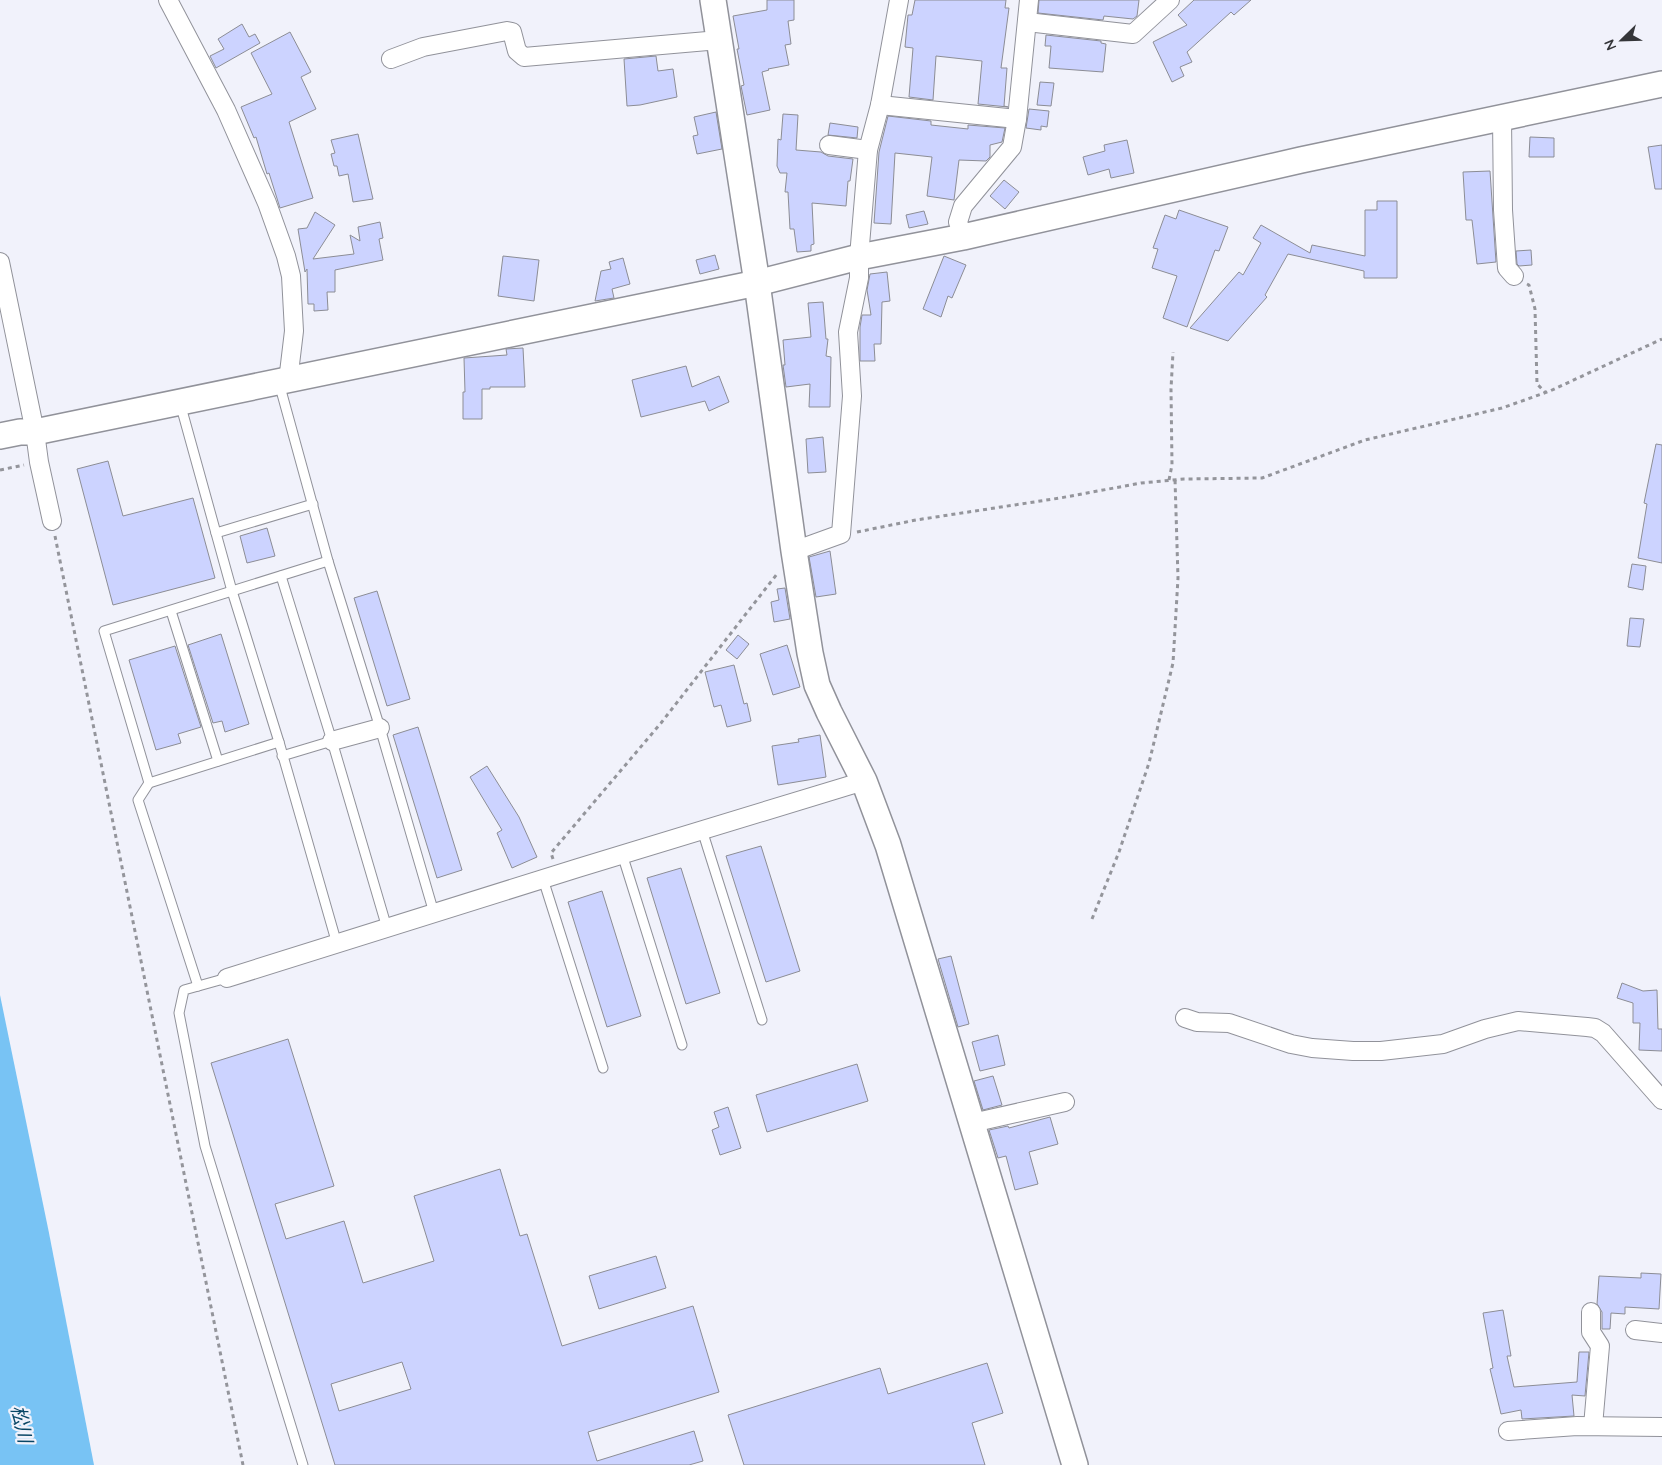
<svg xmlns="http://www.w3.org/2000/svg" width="1662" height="1465" font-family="Quicksand,'Noto Sans JP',sans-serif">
<rect width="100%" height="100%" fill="#f1f2fb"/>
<path fill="#78c3f4" d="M0 995 49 1233 94 1465H0Z"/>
<g fill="#ccd3ff" stroke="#8c8d95" fill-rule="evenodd">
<path d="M767 0H794V20L788 21 791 44 785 45 789 65 768 69 769 70 762 72 770 110 747 115 741 86 744 85 737 49H739L733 16 767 10Z"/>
<path d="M915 0H1006L1005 8H1009L1001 68H1007L1004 106 1008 107 978 104 982 61 936 56 933 100 909 97 913 48 905 47 908 15H912Z"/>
<path d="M1039 0H1139L1137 16 1133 19 1104 16 1103 20 1038 13Z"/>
<path d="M1194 0H1251L1234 15 1231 12 1187 52 1192 62 1180 67 1184 76 1172 82 1153 42 1187 25 1178 15Z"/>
<path d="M242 24 249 37 255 34 260 43 216 68 210 56 224 49 218 39Z"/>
<path d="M290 32 311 72 301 77 316 109 289 122 313 198 280 208 269 173 267 174 256 137 254 138 241 107 272 94 251 53Z"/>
<path d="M1046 35 1101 41V43L1106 44 1103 72 1049 68 1051 46H1045Z"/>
<path d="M656 56 658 71 673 69 677 97 640 105 627 106 624 59Z"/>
<path d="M1040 82 1054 83 1051 106 1037 105Z"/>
<path d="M1029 109 1049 111 1047 127 1041 126V130L1026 128Z"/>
<path d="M716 112 722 149 697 154 693 136 698 135 694 117Z"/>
<path d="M783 114 798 115 796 150 821 152 828 156 853 159 850 181H848L846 206 812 203 814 244 811 245V251L797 252 794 229H790L788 192H785L787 173H780L777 166 778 139 781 140Z"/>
<path d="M888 116 931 121V125L968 129V125L1005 128 1002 142 990 145V157L986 161 959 160 954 200 927 196 932 157 895 153 891 224 874 223 879 152Z"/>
<path d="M830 123 858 127 857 138 828 135Z"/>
<path d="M358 134 373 199 353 202 348 174 339 176 337 166H334L331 154 335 153 331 140Z"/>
<path d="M1530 137 1554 138V157H1529Z"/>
<path d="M1127 140 1134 173 1111 178 1109 169 1088 175 1083 157 1105 151 1104 145Z"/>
<path d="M1662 145V189H1655L1648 147Z"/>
<path d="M1490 171 1496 262 1477 264 1472 220H1466L1463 172Z"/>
<path d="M1004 180 1019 192 1005 209 990 196Z"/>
<path d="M1377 201H1397V278H1364V271L1288 254 1265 295 1267 297 1228 341 1190 328 1239 272 1243 275 1261 243 1253 238 1261 225 1310 253 1312 245 1365 256V210H1377Z"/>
<path d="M1179 210 1228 227 1219 251 1215 250 1187 327 1163 318 1177 276 1152 268 1158 249 1153 248 1165 215 1176 219Z"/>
<path d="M924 211 928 224 909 228 906 215Z"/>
<path d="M315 212 335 225 313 259 354 254 350 235 360 241 358 227 380 222 383 238 379 239 383 260 335 270V292H327L328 310 314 311V304H308L307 269 305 272 298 229 307 228Z"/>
<path d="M1531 250 1532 265 1519 266 1517 264 1516 251Z"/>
<path d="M715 255 719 269 700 274 696 260Z"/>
<path d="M503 256 539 260 534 301 498 296Z"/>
<path d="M944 256 966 265 952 298 948 296 941 317 923 309Z"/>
<path d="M623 258 630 284 612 289 614 298 595 301 601 271 611 269 609 262Z"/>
<path d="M887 272 890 301 882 302 881 344H874L875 361H860V327L862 315H871L867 290 870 274Z"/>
<path d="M823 302 826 339H828L826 356 831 357 830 407H809L810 384 786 387 783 365H785L783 340 811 337 808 303Z"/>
<path d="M523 348 525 387H490V389H482V419H463V392H465L464 358 507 355 506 349Z"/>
<path d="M686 366 692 387 719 376 729 402 709 411 705 401 641 417 632 380Z"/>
<path d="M823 437 826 472 808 473 806 439Z"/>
<path d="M1656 444 1662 445V563L1638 558 1647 504 1644 503Z"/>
<path d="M108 461 123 516 193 498 215 578 113 605 77 469Z"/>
<path d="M267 528 275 556 247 563 240 536Z"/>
<path d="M830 551 836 594 816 597 809 557Z"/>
<path d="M1632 564 1646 566 1643 590 1628 587Z"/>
<path d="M785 588 790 619 774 622 771 602 779 600 777 589Z"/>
<path d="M377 591 410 699 387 706 354 598Z"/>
<path d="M1630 618 1644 619 1640 647 1627 646Z"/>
<path d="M221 634 249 724 225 732 222 721 213 723 188 645Z"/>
<path d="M738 635 749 644 737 659 726 650Z"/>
<path d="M787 645 800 687 773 695 760 654Z"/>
<path d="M175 646 201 727 178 734 181 743 156 750 129 660Z"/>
<path d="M734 665 744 704 747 703 751 721 727 727 721 705 714 707 705 672Z"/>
<path d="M418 727 462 870 437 878 393 735Z"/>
<path d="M820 735 826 777 778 785 772 746 799 742 798 739Z"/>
<path d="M487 766 519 817 537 857 512 868 497 833 502 830 470 777Z"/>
<path d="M761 846 800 971 766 982 726 856Z"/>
<path d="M681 868 720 993 686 1004 647 878Z"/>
<path d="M602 891 641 1016 607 1027 568 902Z"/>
<path d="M951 956 969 1024 958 1027 938 959Z"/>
<path d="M1622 983 1643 991 1657 990 1658 1029H1662V1051L1639 1050 1640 1023H1633V1003L1617 998Z"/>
<path d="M998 1035 1005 1065 980 1071 972 1042Z"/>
<path d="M288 1039 334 1186 275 1204 286 1239 344 1221 363 1283 434 1261 414 1196 500 1169 520 1236 527 1234 562 1346 693 1306 719 1392 588 1432 597 1461 694 1431 703 1461 689 1465H335L211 1063ZM402 1362 411 1389 339 1411 331 1384Z"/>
<path d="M857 1064 868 1101 767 1132 756 1095Z"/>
<path d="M993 1076 1002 1105 983 1110 974 1081Z"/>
<path d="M728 1107 741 1148 720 1155 712 1130 719 1127 714 1112Z"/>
<path d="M1050 1117 1058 1144 1029 1152 1038 1184 1015 1190 1006 1156 998 1158 989 1130 1008 1126 1009 1128Z"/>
<path d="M656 1256 666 1288 599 1309 589 1276Z"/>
<path d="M1641 1273 1661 1274 1659 1309 1625 1307V1314L1611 1313 1610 1329H1602V1312L1597 1304 1599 1276 1641 1278Z"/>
<path d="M1503 1310 1511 1356H1507L1514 1387 1577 1382 1579 1352H1589L1585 1396 1572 1395 1574 1416 1522 1419 1521 1410 1501 1414 1490 1369 1493 1368 1483 1313Z"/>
<path d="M987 1363 1003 1413 972 1423 985 1465H744L728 1415 880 1368 888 1394Z"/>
</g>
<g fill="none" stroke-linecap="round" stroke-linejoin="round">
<defs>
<g id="lane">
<path d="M279 383 328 561 380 728 434 913"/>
<path d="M180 403 232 591 279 742 337 944"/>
<path d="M216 533 313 504"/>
<path d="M281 576 332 741 387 928"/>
<path d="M171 611 218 761"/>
<path d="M282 756 332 741"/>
<path d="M149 783 279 742"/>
<path d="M702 830 762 1020"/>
<path d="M622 854 682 1045"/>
<path d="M543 879 603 1068"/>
<path d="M227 978 184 990 179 1013 205 1146 303 1465"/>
<path d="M198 986 138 800 149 783 104 631 328 561"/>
</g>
<g id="street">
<path d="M168 0 226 110 267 203 286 256 291 276 294 331 288 381"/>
<path d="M1027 22 1133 34 1170 0"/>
<path d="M391 59 423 47 507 31 512 32 517 51 524 57 719 40"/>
<path d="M880 105 1017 119"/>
<path d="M1502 118 1503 210 1507 268 1514 276"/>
<path d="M829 145 868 150"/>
<path d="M963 237 958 222 963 206 1012 147 1017 119 1029 0"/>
<path d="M0 262 35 432 39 462 52 521"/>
<path d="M794 551 841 534 852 396 848 332 859 278V257L868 150 880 105 899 0"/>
<path d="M332 741 380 728"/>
<path d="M227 978 578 868 864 781"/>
<path d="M1185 1018 1197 1022 1229 1023 1291 1044 1312 1048 1353 1051H1381L1443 1044 1485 1029 1518 1021 1587 1027 1595 1028 1603 1033 1662 1100"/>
<path d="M972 1123 1065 1102"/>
<path d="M1591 1312V1332L1600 1346 1593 1426"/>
<path d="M1635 1330 1662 1333"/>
<path d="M1508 1431 1577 1426 1662 1427"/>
</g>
<g id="secondary">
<path d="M713 0 757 283 794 551 810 653 817 685 829 712 864 781 888 845 1075 1465"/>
<path d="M0 436 20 432H35L757 283 859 257 963 237 1301 160 1662 84"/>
</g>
</defs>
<use href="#lane" stroke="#91929a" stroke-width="11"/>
<use href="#street" stroke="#91929a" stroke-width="20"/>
<use href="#secondary" stroke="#91929a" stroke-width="28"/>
<g stroke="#94959b" stroke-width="3" stroke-dasharray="4 4" stroke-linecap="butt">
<path d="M1527 284 1529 285 1535 309 1537 384 1546 393"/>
<path d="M0 470 24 465"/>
<path d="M1169 480 1172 465 1171 389 1173 352"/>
<path d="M857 532 916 520 1060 498 1141 483 1184 479 1262 478 1365 440 1502 408 1550 391 1662 339"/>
<path d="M55 536 243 1465"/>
<path d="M553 859 551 853 661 723 777 574"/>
<path d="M1092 919 1119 852 1149 763 1173 663 1178 578 1175 479"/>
</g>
<use href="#lane" stroke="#fff" stroke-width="9"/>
<use href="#street" stroke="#fff" stroke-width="18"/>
<use href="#secondary" stroke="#fff" stroke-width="25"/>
</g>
<g text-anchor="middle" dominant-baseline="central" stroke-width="4.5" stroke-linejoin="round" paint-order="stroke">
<g font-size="19" font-style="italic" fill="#084666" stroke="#f1f2fb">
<text transform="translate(22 1424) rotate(77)">松川</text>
</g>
</g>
<g transform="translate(1622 40) rotate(247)" stroke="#f1f2fb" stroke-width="4" paint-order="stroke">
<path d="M0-4L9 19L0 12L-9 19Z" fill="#353639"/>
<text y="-8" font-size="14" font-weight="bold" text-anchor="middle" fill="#353639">N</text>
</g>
</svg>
